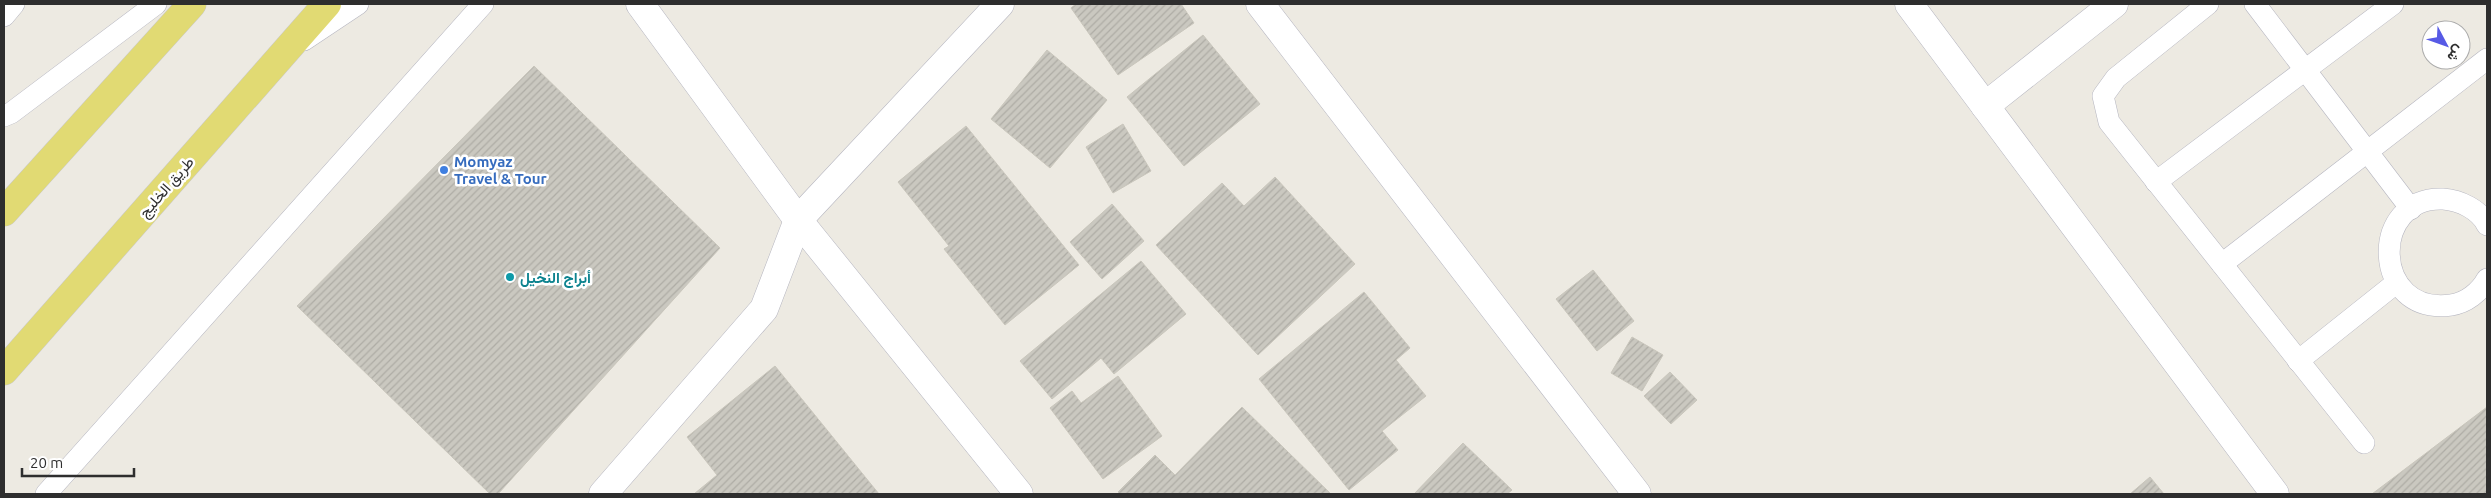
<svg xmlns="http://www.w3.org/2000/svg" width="2491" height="498" font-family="Ubuntu,Vazirmatn,sans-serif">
<defs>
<pattern id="building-hatch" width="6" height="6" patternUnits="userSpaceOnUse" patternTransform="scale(1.25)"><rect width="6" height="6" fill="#cac8c0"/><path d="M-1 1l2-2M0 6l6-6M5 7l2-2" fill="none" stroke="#aeaca5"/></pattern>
</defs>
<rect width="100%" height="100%" fill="#edeae2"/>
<g fill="url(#building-hatch)" stroke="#c9c6bc">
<path d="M1076 4H1181L1194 23 1118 75 1071 8Z"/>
<path d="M1203 35 1260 104 1184 166 1127 97Z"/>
<path d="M1047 50 1107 100 1050 168 991 119Z"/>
<path d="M534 66 720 248 498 494H490L297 306Z"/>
<path d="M1123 124 1151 171 1113 193 1086 147Z"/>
<path d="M966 126 1079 265 1005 325 944 249 949 246 898 182Z"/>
<path d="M1275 177 1355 264 1258 355 1156 245 1222 183 1244 206Z"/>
<path d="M1112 204 1144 241 1102 279 1070 242Z"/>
<path d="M1141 261 1186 314 1114 374 1101 358 1052 399 1020 361Z"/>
<path d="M1593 270 1634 321 1597 351 1556 299Z"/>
<path d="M1364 292 1410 348 1396 360 1426 396 1382 431 1398 450 1349 490 1259 379Z"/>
<path d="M1632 337 1663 355 1642 391 1611 373Z"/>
<path d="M775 366 879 494H694L717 475 687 437Z"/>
<path d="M1670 372 1697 400 1671 424 1644 396Z"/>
<path d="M1118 376 1162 436 1103 479 1050 408 1072 391 1081 403Z"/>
<path d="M1242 407 1331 494H1120L1118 492 1155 455 1175 475Z"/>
<path d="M2487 407V494H2372Z"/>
<path d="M1463 443 1512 490 1507 494H1414Z"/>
<path d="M2150 477 2164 494H2130Z"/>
</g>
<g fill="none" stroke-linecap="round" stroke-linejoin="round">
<defs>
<g id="lane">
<path d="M2208 4 2116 78 2103 96 2109 122 2364 443"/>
<path d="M2255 4 2411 209"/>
<path d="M4 16 14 4"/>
<path d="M304 40 358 4"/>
<path d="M4 116 11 113 156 4"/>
<path d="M2156 182 2393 4"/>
<path d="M2487 225C2480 210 2460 200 2443 199 2369 196 2371 316 2451 305 2466 303 2480 292 2487 279"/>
<path d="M2222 264 2487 59"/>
<path d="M2298 361 2396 283"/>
<path d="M46 494 483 4"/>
</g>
<g id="street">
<path d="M640 4 798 220 1019 494"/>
<path d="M1260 4 1637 494"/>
<path d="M1909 4 2275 494"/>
<path d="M1985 106 2114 4"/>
<path d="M603 494 764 309 798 220 1000 4"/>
</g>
<g id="primary">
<path d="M4 212 192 4"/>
<path d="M4 371 327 4"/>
</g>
</defs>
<use href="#lane" stroke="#b6b6c0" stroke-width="22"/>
<use href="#street" stroke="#b6b6c0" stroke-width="29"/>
<use href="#primary" stroke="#c9c9c9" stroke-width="29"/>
<use href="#lane" stroke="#fff" stroke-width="21"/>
<use href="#street" stroke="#fff" stroke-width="28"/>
<use href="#primary" stroke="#e1da73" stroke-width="28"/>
</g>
<circle fill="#3f7fe0" stroke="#fff" stroke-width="2" cx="444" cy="170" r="5"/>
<circle fill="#0f9aa8" stroke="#fff" stroke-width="2" cx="510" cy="277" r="5"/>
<g text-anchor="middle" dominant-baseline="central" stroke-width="5" stroke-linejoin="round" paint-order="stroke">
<g font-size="15" font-weight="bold" fill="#366cbe" stroke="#fff" text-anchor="start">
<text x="454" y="161">Momyaz<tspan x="454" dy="17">Travel &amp; Tour</tspan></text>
</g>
<g font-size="15" fill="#2e2e2e" stroke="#fff">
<text transform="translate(166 187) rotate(-49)">طريق الخليج</text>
</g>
<g font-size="15" font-weight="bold" fill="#0d838f" stroke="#fff" text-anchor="start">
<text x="520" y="277">أبراج النخيل</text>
</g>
</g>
<rect width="2491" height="498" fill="none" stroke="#2e2e2e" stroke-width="10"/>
<g transform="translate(2446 45) rotate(131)"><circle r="24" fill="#ffffff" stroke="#ababab"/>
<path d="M0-4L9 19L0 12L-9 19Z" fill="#575ae5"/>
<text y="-8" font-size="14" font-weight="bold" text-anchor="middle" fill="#2e2e2e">ش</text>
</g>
<path d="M22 468v8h112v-8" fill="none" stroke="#2e2e2e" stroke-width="2.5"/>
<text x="30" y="468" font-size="15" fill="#2e2e2e" stroke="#ffffff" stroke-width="4" paint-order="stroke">20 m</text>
</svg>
